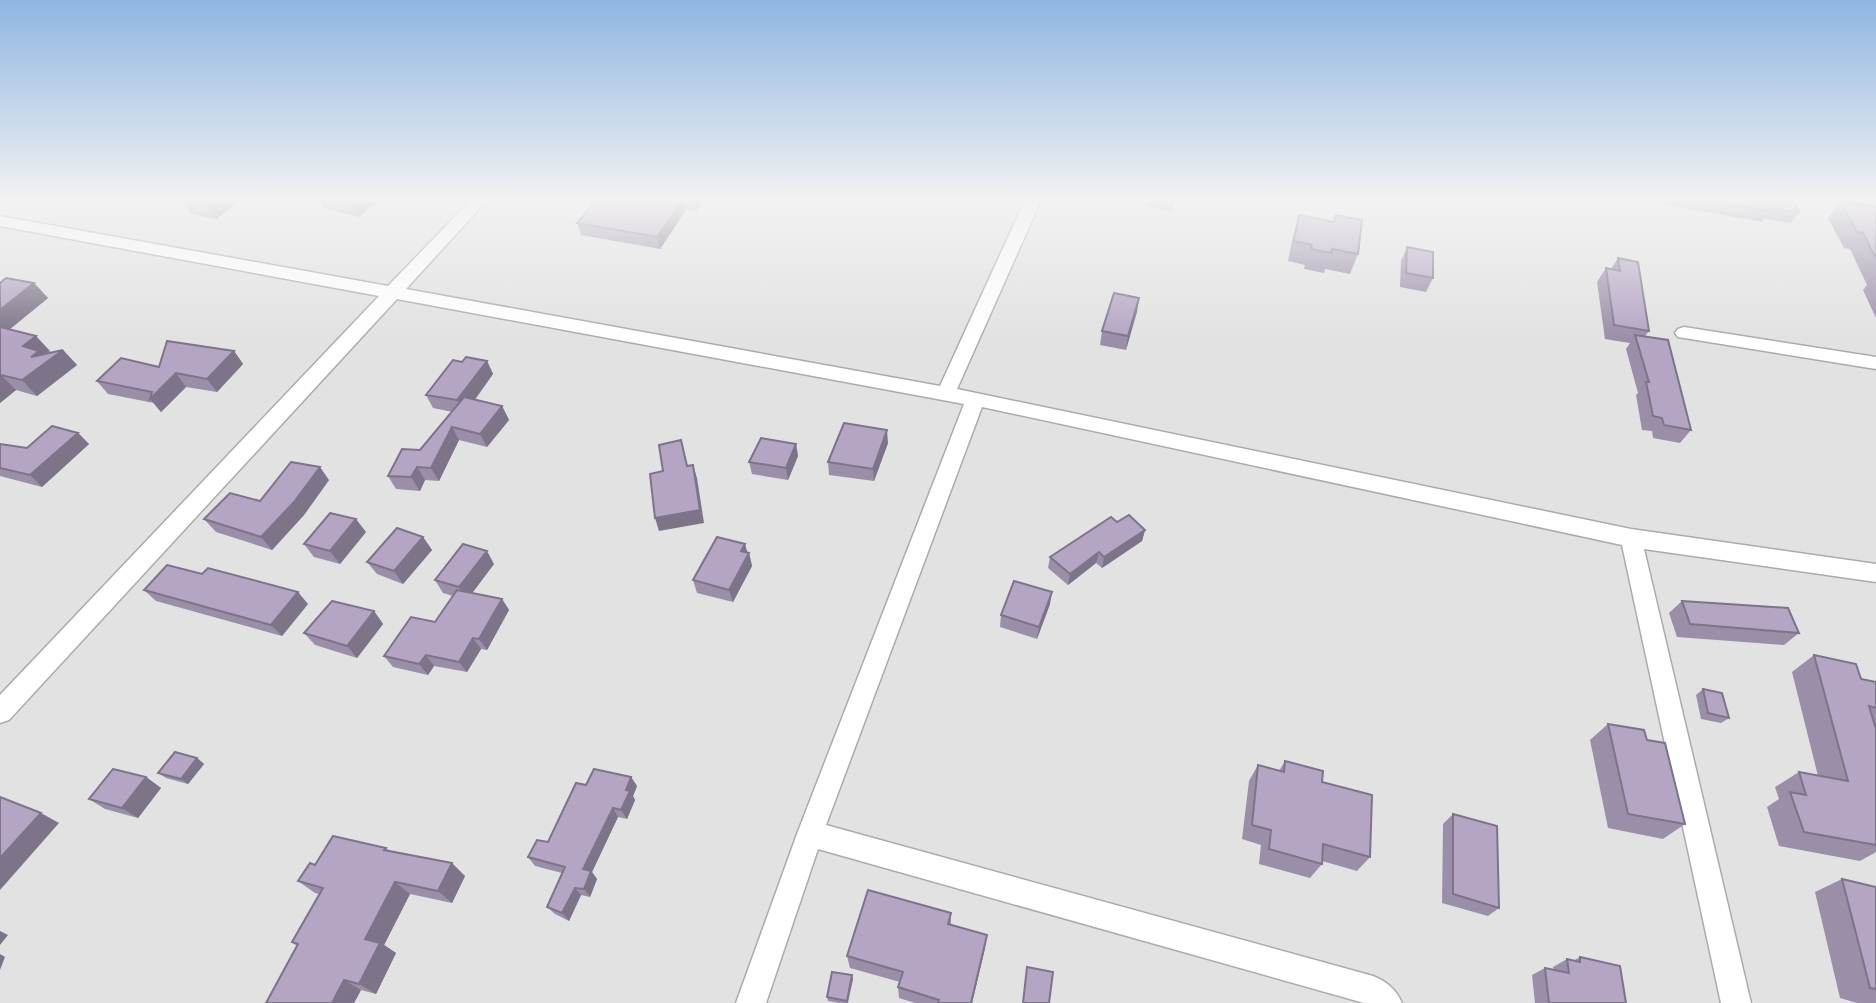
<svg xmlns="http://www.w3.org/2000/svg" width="1876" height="1003" font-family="'DM Sans',sans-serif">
<rect width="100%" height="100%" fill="#e2e2e3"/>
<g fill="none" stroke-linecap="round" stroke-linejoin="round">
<defs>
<g id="minor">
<path d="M473 198H489L406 289 940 386 1026 198H1042L957 389 1631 529 1876 564V582L1644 549 1751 1003H1721L1622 545 982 407 826 825 1373 976C1387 982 1396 989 1402 1003H1364L818 849 766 1003H736L797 834 964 404 397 299 9 720 0 723V695L379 296 0 226V216L388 286Z"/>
<path d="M1684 327 1876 357V369L1678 337 1675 333 1678 329Z"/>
</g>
</defs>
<use href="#minor" stroke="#ababac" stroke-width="3"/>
<use href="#minor" fill="#fff" fill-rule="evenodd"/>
</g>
<g fill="#9b8ea9">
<path d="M181 198H243L216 219 191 214Z"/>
<path d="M318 198H381L359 217 324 208Z"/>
<path d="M660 198H705L696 211 686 210 660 249 581 235 577 223 657 202Z"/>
<path d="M1146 198H1176L1171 211 1145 206Z"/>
<path d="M1664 198H1793L1799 212 1791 223 1764 219 1762 222 1666 205Z"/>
<path d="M1841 202 1876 206V318L1863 290 1867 285 1850 249 1844 248 1828 218Z"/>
<path d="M1299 215 1333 222 1336 215 1358 254 1350 274 1325 269 1324 273 1304 269 1305 265 1288 261 1293 236Z"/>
<path d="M1407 247 1433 278 1426 292 1400 287 1401 261Z"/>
<path d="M1618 258 1649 331 1645 336 1691 430 1680 443 1653 438 1652 431 1642 430 1636 395 1638 393 1626 349 1630 343 1605 339 1597 282 1606 268 1611 269Z"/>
<path d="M0 283H34L48 298 9 330 50 351 47 353 63 350 77 365 37 396 16 390 0 403Z"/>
<path d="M1139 298 1126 350 1100 345 1102 331Z"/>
<path d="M234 351 243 364 217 392 186 387 161 412 154 403 108 394 97 381Z"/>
<path d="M487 361 493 374 475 400 502 406 509 420 487 447 459 440 439 481 425 480 420 491 396 489 388 476 420 450 453 412 433 408 426 395 462 362Z"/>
<path d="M78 433 89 444 42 487 0 476V444L27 448Z"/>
<path d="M888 443 874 481 829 475 828 462Z"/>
<path d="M796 444 798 456 788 480 752 474 749 462Z"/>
<path d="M329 480 304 515 272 550 216 532 204 519Z"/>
<path d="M1117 522 1145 530 1142 541 1102 568 1096 563 1068 585 1048 568 1050 557Z"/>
<path d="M366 532 340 564 314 557 304 544Z"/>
<path d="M423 537 432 550 403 584 377 574 367 562Z"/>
<path d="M745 544 747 553H749L752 566 733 602 697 593 693 580Z"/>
<path d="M494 564 472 593 502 599 509 610 487 650 481 649 467 672 434 666 428 675 393 667 384 656 435 622 453 596 443 593 435 580Z"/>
<path d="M144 590 308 604 282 636 156 601Z"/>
<path d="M1682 601 1799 633 1784 645 1677 637 1669 613Z"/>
<path d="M1050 604 1037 639 1000 627 1001 615Z"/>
<path d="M374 611 383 624 357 658 315 645 304 633Z"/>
<path d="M1814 655 1861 679 1876 682V852L1860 861 1779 846 1767 807 1779 799 1775 787 1799 772 1818 776 1792 672Z"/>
<path d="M1703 689 1729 718 1721 723 1701 719 1696 695Z"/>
<path d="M1608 724 1647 740 1685 824 1663 839 1608 828 1590 740Z"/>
<path d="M197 758 204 764 188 784 166 778 158 773Z"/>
<path d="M1285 761 1322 782 1370 857 1357 871 1322 861V864L1310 878 1259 864 1261 845 1242 839 1249 781 1258 765 1279 771Z"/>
<path d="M146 777 161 788 138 818 105 809 89 799Z"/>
<path d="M631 777 637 786 633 796 635 800 627 819 618 817 592 872 597 879 590 897 581 895 569 921 555 914 547 907 562 873 535 866 528 857 548 842 586 785Z"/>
<path d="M1453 814 1499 908 1488 916 1442 903 1443 824Z"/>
<path d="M386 848 389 851 465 876 452 903 410 894 384 945 396 953 376 994 361 990 354 1003 297 946 292 942 319 894 315 893 298 881 315 865Z"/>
<path d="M1842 879 1876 887V1003H1857L1840 998 1815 892Z"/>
<path d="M951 913V925L985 948 972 1003H915L899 998 898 987 900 982 850 968 847 956Z"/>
<path d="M1580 957 1626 1003H1535L1532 975 1545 968 1554 970 1553 967 1567 959 1573 961Z"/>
<path d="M853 979 848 1003H839L828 1001 827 997Z"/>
</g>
<g fill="#7e7489">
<path d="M213 198H243L216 219 205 203Z"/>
<path d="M355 198H381L359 217 350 201Z"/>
<path d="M684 198 686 210 660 249 657 237Z"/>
<path d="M694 198H705L696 211 693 199Z"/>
<path d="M34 283 48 298 0 337V310Z"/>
<path d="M1139 298 1137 312 1126 350 1128 336Z"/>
<path d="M36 336 50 351 43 356 63 350 77 365 37 396 22 380 23 346Z"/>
<path d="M234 351 243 364 217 392 207 379Z"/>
<path d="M487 361 493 374 464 414 457 400Z"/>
<path d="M176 373 186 387 161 412 150 399Z"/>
<path d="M1 375 16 390 0 403V376Z"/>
<path d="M502 406 509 420 487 447 480 434Z"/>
<path d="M452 427 459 440 439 481 431 468Z"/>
<path d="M887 430 888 443 874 481 873 469Z"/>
<path d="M78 433 89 444 42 487 30 475Z"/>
<path d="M796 444 798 456 788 480 786 468Z"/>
<path d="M693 465 697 478 704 523 659 531 655 518Z"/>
<path d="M320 467 329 480 304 515 272 550 261 537Z"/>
<path d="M417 467 425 480 420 491 411 477Z"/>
<path d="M356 519 366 532 340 564 330 551Z"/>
<path d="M1145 530 1142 541 1102 568 1104 557Z"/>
<path d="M423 537 432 550 403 584 394 571Z"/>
<path d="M745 544 748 555 749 553 752 566 733 602 729 590 741 551Z"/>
<path d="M487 551 494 564 467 600 459 587Z"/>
<path d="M1099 552 1096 563 1068 585 1070 574Z"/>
<path d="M298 592 308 604 282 636 271 625Z"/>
<path d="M1052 592 1050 604 1037 639 1039 627Z"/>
<path d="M502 599 509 610 487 650 479 639Z"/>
<path d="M374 611 383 624 357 658 347 646Z"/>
<path d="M473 638 481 649 467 672 459 662Z"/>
<path d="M426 655 434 666 428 675 419 664Z"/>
<path d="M197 758 204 764 188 784 181 779Z"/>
<path d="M146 777 161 788 138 818 122 808Z"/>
<path d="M631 777 637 786 633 796 635 800 627 819 621 810 626 790Z"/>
<path d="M613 808 618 817 592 872 597 879 590 897 584 889 583 869Z"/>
<path d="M41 813 59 823 0 890V858Z"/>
<path d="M452 863 465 876 452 903 438 891Z"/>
<path d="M395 882 410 894 384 945 396 953 376 994 359 984 365 939Z"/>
<path d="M575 888 581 895 569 921 562 913Z"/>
<path d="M0 931 8 935 0 945Z"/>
<path d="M987 935 985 948 972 1003H971Z"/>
<path d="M0 954 5 957 0 970Z"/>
<path d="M852 975 853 979 847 1003V1001Z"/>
<path d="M344 980 361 990 354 1003H332Z"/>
</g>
<g fill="#b4a5c4" stroke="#7e7489" stroke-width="2">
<path d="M181 198H213L205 203Z"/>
<path d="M336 198H355L350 201Z"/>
<path d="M598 198H631L657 202 660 198H694L693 199 684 198 657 237 577 223Z"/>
<path d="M1692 198H1793L1799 212 1769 208 1770 211Z"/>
<path d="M1841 202 1876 206V259L1863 233 1857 232Z"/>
<path d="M1299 215 1334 222 1336 215 1362 220 1358 254 1332 249 1331 253 1311 249 1312 245 1294 241Z"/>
<path d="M1407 247 1433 252V278L1406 273Z"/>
<path d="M1618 258 1638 262 1649 331 1614 325 1606 268 1620 271Z"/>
<path d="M6 278 34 283 0 310V283Z"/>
<path d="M1114 293 1139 298 1128 336 1102 331Z"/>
<path d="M0 327 36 336 23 346 39 351 31 357 63 350 22 380 1 375 0 376Z"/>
<path d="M1635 335 1668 340 1691 430 1664 425 1662 418 1653 416 1646 382H1649Z"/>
<path d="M167 341 234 351 207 379 176 373 150 399 152 392 97 381 121 358 159 367Z"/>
<path d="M466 357 487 361 457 400 426 395 453 360 462 362Z"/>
<path d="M464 397 502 406 480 434 452 427 431 468 417 467 411 477 388 476 402 449 420 450Z"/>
<path d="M844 423 887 430 873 469 828 462Z"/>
<path d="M52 426 78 433 30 475 0 468V444L27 448Z"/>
<path d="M761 438 796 444 786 468 749 462Z"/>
<path d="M681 440 687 466 693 465 700 510 655 518 650 474 663 471 659 445Z"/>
<path d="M291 462 320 467 294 502 261 537 204 519 230 493 260 501Z"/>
<path d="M330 513 356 519 330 551 304 544Z"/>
<path d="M1129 515 1145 530 1104 557 1099 552 1070 574 1050 557 1111 517 1117 522Z"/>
<path d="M397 528 423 537 394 571 367 562Z"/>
<path d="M717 537 745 544 741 551 749 553 729 590 693 580Z"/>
<path d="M463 544 487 551 459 587 435 580Z"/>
<path d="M167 565 202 574 208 568 298 592 271 625 144 590Z"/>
<path d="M1014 581 1052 592 1039 627 1001 615Z"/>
<path d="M457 590 502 599 479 639 473 638 459 662 426 655 419 664 384 656 411 617 435 622Z"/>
<path d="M332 601 374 611 347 646 304 633Z"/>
<path d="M1682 601 1788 608 1799 633 1690 624Z"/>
<path d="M1814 655 1856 664 1861 679 1876 682V708L1869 706 1876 729V845L1804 832 1790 792 1806 795 1799 772 1848 781Z"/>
<path d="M1703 689 1722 693 1729 718 1708 713Z"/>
<path d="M1608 724 1644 730 1647 740 1665 743 1685 824 1628 814Z"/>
<path d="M175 752 197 758 181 779 158 773Z"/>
<path d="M1285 761 1323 771 1322 782 1372 795 1370 857 1323 844 1322 864 1269 849 1271 830 1252 825 1258 765 1284 772Z"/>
<path d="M113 769 146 777 122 808 89 799Z"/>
<path d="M594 769 631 777 626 790 630 791 621 810 613 808 583 869 591 871 584 889 575 888 562 913 547 907 565 867 528 857 537 840 548 842 576 783 586 785Z"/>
<path d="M0 797 41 813 0 858Z"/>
<path d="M1453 814 1497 826 1499 908 1453 894Z"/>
<path d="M333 836 386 848 384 850 452 863 438 891 395 882 365 939 380 943 359 984 344 980 332 1003H266L298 944 292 942 323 888 298 881 310 863 315 865Z"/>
<path d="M1842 879 1876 887V989L1870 988Z"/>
<path d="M868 890 951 913 948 924 987 935 971 1003H938L939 1000 898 987 903 972 847 956Z"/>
<path d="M1580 957 1620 966 1626 1003H1549L1545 968 1569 973 1567 959 1580 962Z"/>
<path d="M1027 967 1053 972 1049 1003H1023Z"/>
<path d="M832 972 852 975 847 1001 827 997Z"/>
</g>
<linearGradient id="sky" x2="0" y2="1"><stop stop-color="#8fb6e2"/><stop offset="0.59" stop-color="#f2f2f2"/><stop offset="1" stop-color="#f2f2f2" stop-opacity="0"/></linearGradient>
<rect width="1876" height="338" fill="url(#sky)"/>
</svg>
